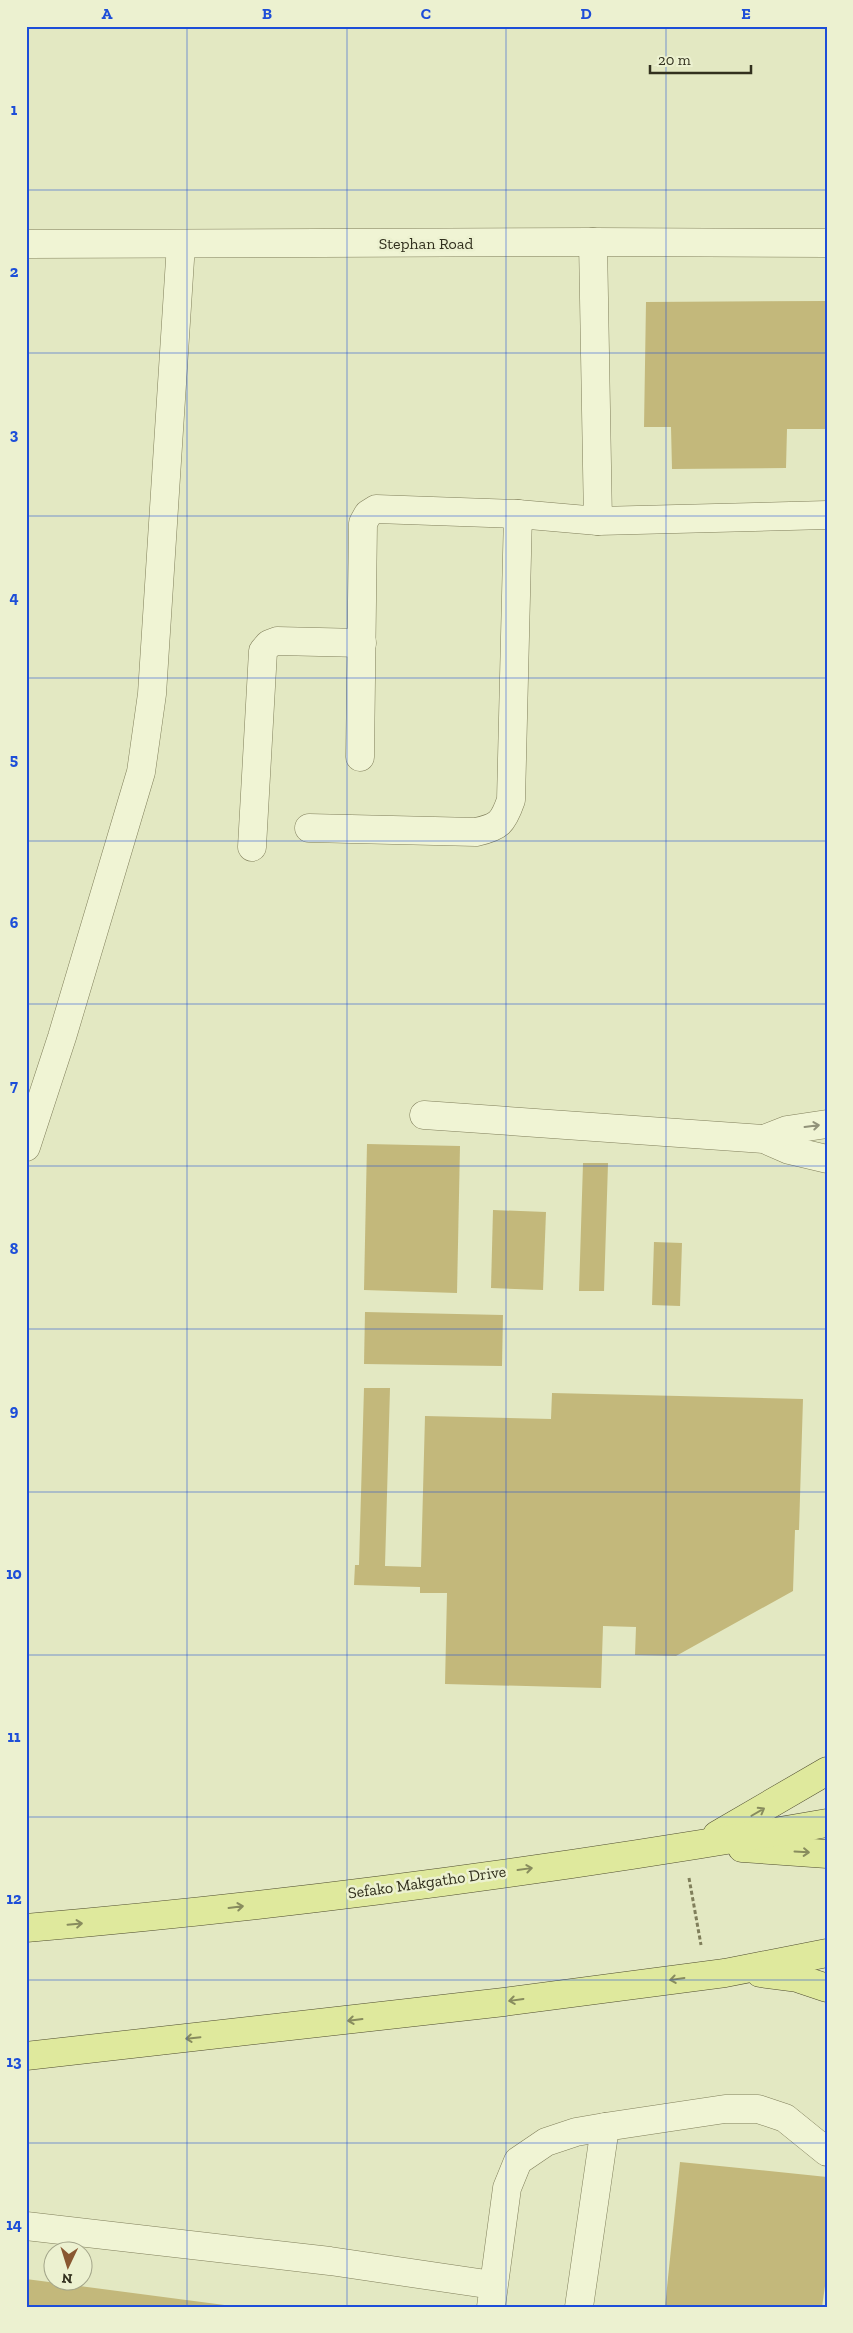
<svg xmlns="http://www.w3.org/2000/svg" width="853" height="2333" font-family="'Zilla Slab',serif">
<rect width="100%" height="100%" fill="#e3e8c2"/>
<g fill="#c3b87b">
<path d="M827 301V429H787L786 468 672 469 671 427H644L646 302Z"/>
<path d="M367 1144 460 1146 457 1293 364 1290Z"/>
<path d="M583 1163H608L604 1291H579Z"/>
<path d="M493 1210 546 1212 543 1290 491 1288Z"/>
<path d="M654 1242 682 1243 680 1306 652 1305Z"/>
<path d="M365 1312 503 1315 502 1366 364 1364Z"/>
<path d="M364 1388H390L385 1566 421 1567 425 1416 551 1419 552 1393 803 1399 799 1530H795L793 1591 676 1656 635 1655 636 1627 603 1626 601 1688 445 1684 447 1593H420V1587L354 1585 355 1565H359Z"/>
<path d="M680 2162 827 2177V2272L822 2307H665Z"/>
<path d="M26 2279 232 2306V2307H26Z"/>
</g>
<g fill="none" stroke-linecap="round" stroke-linejoin="round">
<defs>
<g id="minor">
<path d="M593 242 598 521"/>
<path d="M26 244 593 242 827 243"/>
<path d="M360 757 363 523 368 514 376 509 518 514 598 521 827 515"/>
<path d="M309 828 476 832C499 827 503 823 511 800L518 514"/>
<path d="M252 847 263 651 269 644 277 641 362 643"/>
<path d="M424 1115 764 1139 789 1150 827 1159"/>
<path d="M764 1139 787 1130 827 1124"/>
<path d="M26 1147 62 1037 141 772 152 694 181 244"/>
<path d="M26 2226 330 2261 493 2285"/>
<path d="M491 2307 507 2188 518 2161 546 2142 576 2132 605 2127 725 2109H758L785 2118 827 2152"/>
<path d="M579 2307 605 2127"/>
</g>
<g id="major">
<path d="M717 1835 827 1771"/>
<path d="M742 1848 827 1854"/>
<path d="M26 1928C294 1905 562 1869 827 1823"/>
<path d="M760 1973 797 1978 827 1988"/>
<path d="M26 2056 504 2002 725 1973 827 1953"/>
</g>
</defs>
<use href="#minor" stroke="#807f5b" stroke-width="29"/>
<use href="#major" stroke="#4e4b2f" stroke-width="29"/>
<path stroke="#807f5b" stroke-width="3" stroke-dasharray="4 2.5" stroke-linecap="butt" d="M689 1878 701 1945"/>
<use href="#minor" stroke="#f0f4d4" stroke-width="28"/>
<use href="#major" stroke="#dfe99d" stroke-width="28"/>
</g>
<defs><path id="oneway-shaft" d="M-6 0H5M1.5-3L5.5 0L1.5 3" fill="none" stroke-width="1.6" stroke-linecap="round" stroke-linejoin="round" transform="scale(1.25)"/></defs>
<use stroke="#919279" href="#oneway-shaft" transform="translate(812 1126) rotate(-7)"/>
<g stroke="#888c5e">
<use href="#oneway-shaft" transform="translate(758 1812) rotate(-30)"/>
<use href="#oneway-shaft" transform="translate(802 1852) rotate(3)"/>
<use href="#oneway-shaft" transform="translate(525 1869) rotate(-8)"/>
<use href="#oneway-shaft" transform="translate(236 1907) rotate(-7)"/>
<use href="#oneway-shaft" transform="translate(75 1924) rotate(-5)"/>
<use href="#oneway-shaft" transform="translate(677 1979) rotate(172)"/>
<use href="#oneway-shaft" transform="translate(516 2000) rotate(172)"/>
<use href="#oneway-shaft" transform="translate(355 2020) rotate(173)"/>
<use href="#oneway-shaft" transform="translate(193 2038) rotate(174)"/>
</g>
<path fill="none" stroke="#1d4ed8" stroke-width="1" stroke-opacity="0.55" d="M187 26V2307M347 26V2307M506 26V2307M666 26V2307M26 190H827M26 353H827M26 516H827M26 678H827M26 841H827M26 1004H827M26 1166H827M26 1329H827M26 1492H827M26 1655H827M26 1817H827M26 1980H827M26 2143H827"/>
<g text-anchor="middle" dominant-baseline="central" stroke-width="5" stroke-linejoin="round" paint-order="stroke">
<g font-size="16" fill="#32301e" stroke="#ecf1d0">
<text x="426" y="243">Stephan Road</text>
<text transform="translate(427 1882) rotate(-8)">Sefako Makgatho Drive</text>
</g>
</g>
<rect width="853" height="2333" fill="none" stroke="#ecf1d0" stroke-width="55"/>
<g transform="translate(68 2266) rotate(184)"><circle r="24" fill="#ecf1d0" stroke="#a2a489"/>
<path d="M0-4L9 19L0 12L-9 19Z" fill="#895731"/>
<text y="-8" font-size="14" font-weight="bold" text-anchor="middle" fill="#32301e">N</text>
</g>
<path d="M650 65v8h101v-8" fill="none" stroke="#32301e" stroke-width="2.5"/>
<text x="658" y="65" font-size="15" fill="#32301e" stroke="#ecf1d0" stroke-width="4" paint-order="stroke">20 m</text>
<rect x="28" y="28" width="798" height="2278" fill="none" stroke="#1d4ed8" stroke-width="2"/>
<g font-size="16" text-anchor="middle" font-weight="bold" fill="#1d4ed8">
<text x="107" y="19">A</text>
<text x="267" y="19">B</text>
<text x="426" y="19">C</text>
<text x="586" y="19">D</text>
<text x="746" y="19">E</text>
<text x="14" y="115">1</text>
<text x="14" y="277">2</text>
<text x="14" y="440">3</text>
<text x="14" y="603">4</text>
<text x="14" y="765">5</text>
<text x="14" y="928">6</text>
<text x="14" y="1091">7</text>
<text x="14" y="1254">8</text>
<text x="14" y="1416">9</text>
<text x="14" y="1579">10</text>
<text x="14" y="1742">11</text>
<text x="14" y="1904">12</text>
<text x="14" y="2067">13</text>
<text x="14" y="2230">14</text>
</g>
</svg>
